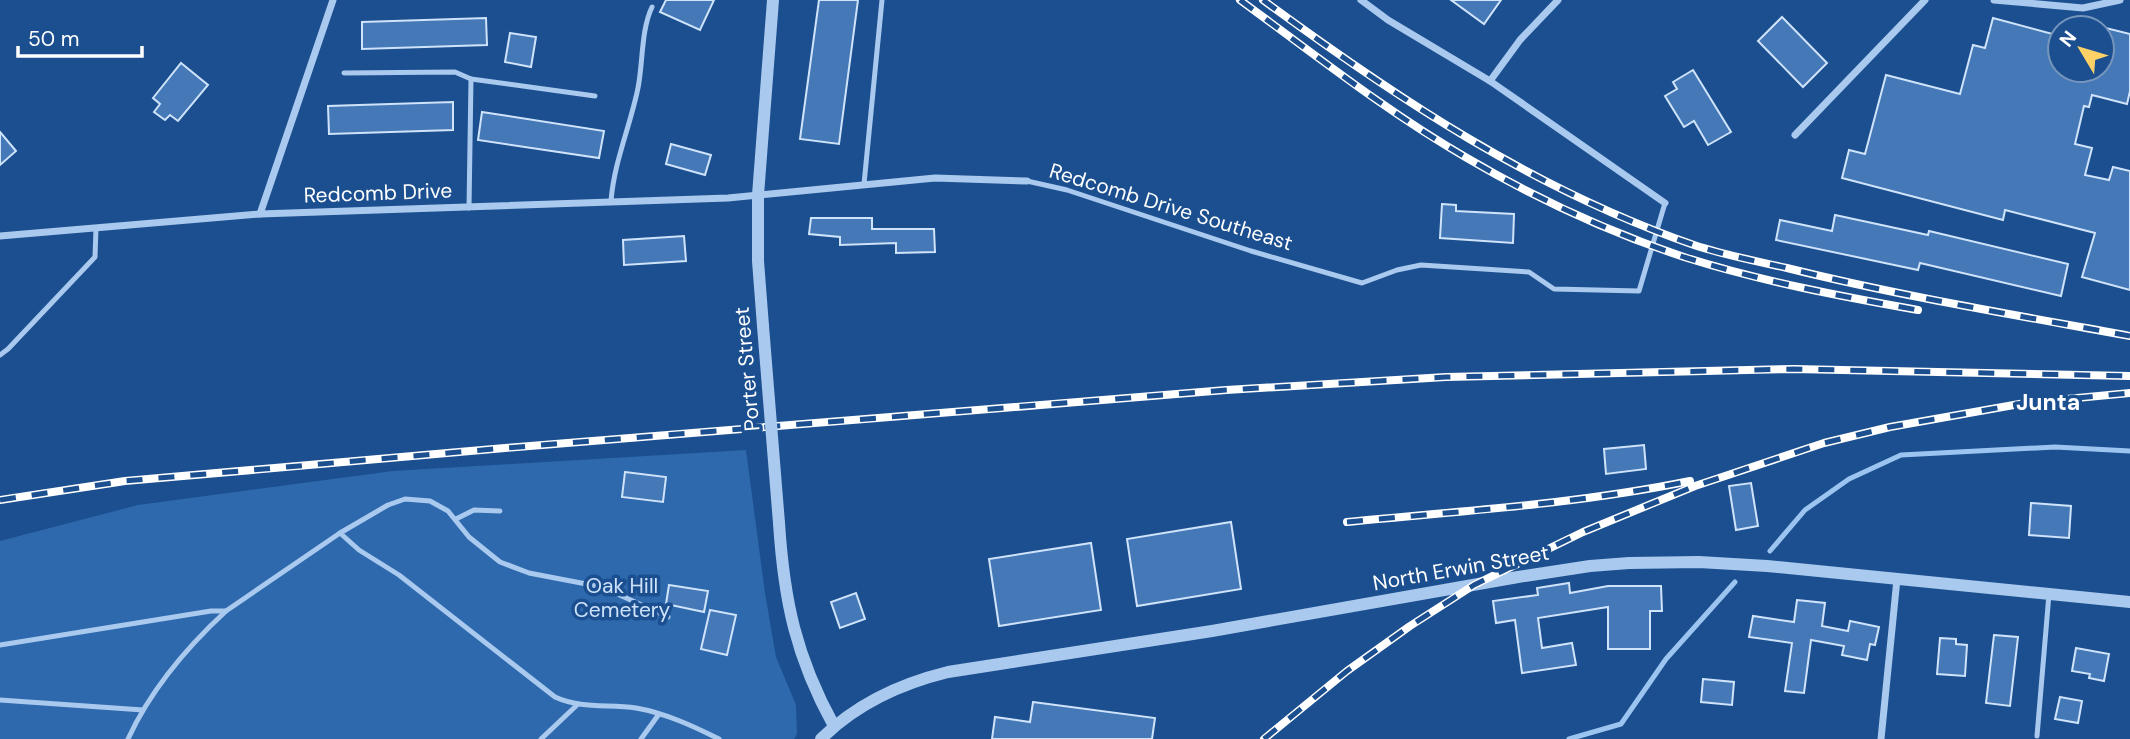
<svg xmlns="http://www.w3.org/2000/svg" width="2130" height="739" font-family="'DM Sans',sans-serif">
<rect width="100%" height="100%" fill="#1b4f8f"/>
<path fill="#2e69ad" d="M746 450 765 593 776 657 796 705 797 734 794 739H0V541L138 505 393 471Z"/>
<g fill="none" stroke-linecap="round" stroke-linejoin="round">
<g stroke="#9cc4f0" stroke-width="5">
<path d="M1770 551 1805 510 1849 479 1901 455 2055 447 2130 451"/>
<path d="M1569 739 1621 724 1666 659 1735 582"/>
</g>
</g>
<g fill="#4478b7" stroke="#cfe3fa" stroke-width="2">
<path d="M666 0H714L700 30 660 12Z"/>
<path d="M819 0H858L839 144 800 139Z"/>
<path d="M1451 0H1501L1484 24Z"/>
<path d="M1782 17 1827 63 1803 87 1758 41Z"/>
<path d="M486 18 487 45 362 49V22Z"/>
<path d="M1993 18 2060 36V70H2102V27L2130 34V91L2127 104 2092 95 2089 107 2084 106 2075 144 2092 148 2085 175 2109 180 2113 167 2130 171V290L2082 277 2095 233 2005 210 2003 220 1842 178 1849 150 1865 154 1886 75 1960 94 1973 45 1985 48Z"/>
<path d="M510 33 536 37 531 67 505 62Z"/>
<path d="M181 63 208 85 178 121 170 115 165 120 154 112 160 104 153 98Z"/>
<path d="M1693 70 1731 132 1708 145 1694 121 1684 127 1665 96 1677 89 1673 82Z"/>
<path d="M453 102V130L329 134 328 106Z"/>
<path d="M482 112 604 131 599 158 478 140Z"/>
<path d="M0 132 16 151 0 165Z"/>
<path d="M671 144 711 155 705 175 666 164Z"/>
<path d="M1442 204 1456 205V211L1514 214 1513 243 1440 238Z"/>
<path d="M1835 215 1928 235 1929 231 2068 264 2061 296 1920 263 1918 270 1776 240 1780 220 1832 231Z"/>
<path d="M811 218H872V229H934L935 252 896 253V243L840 245V237L809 234Z"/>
<path d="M684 236 686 261 624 265 623 240Z"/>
<path d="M1644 445 1646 469 1606 474 1604 449Z"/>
<path d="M625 472 666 477 663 502 622 497Z"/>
<path d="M1751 483 1758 526 1736 530 1729 486Z"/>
<path d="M2031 503 2071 506 2069 538 2029 535Z"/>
<path d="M1231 522 1241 589 1137 606 1127 539Z"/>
<path d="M1091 543 1101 610 999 626 989 559Z"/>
<path d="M1569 583 1570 593 1608 586H1661L1662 611H1650V649H1608V607L1538 618 1542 648 1572 643 1576 665 1522 673 1515 620 1496 623 1493 601 1538 595 1537 588Z"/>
<path d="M669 585 708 591 704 612 666 604Z"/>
<path d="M856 593 865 619 840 628 831 602Z"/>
<path d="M1797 600 1825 603 1822 626 1848 631 1850 621 1879 627 1875 645 1870 644 1867 660 1842 655 1844 646 1811 640 1804 693 1785 691 1792 643 1749 637 1753 616 1794 622Z"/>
<path d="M710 610 736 615 727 655 701 649Z"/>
<path d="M1994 635 2018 637 2010 706 1986 703Z"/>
<path d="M1940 638 1956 639V644L1967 645 1965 676 1937 674Z"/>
<path d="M2076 648 2109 654 2104 681 2089 678 2090 674 2072 671Z"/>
<path d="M1703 679 1734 682 1732 705 1701 702Z"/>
<path d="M2060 697 2082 701 2078 723 2055 719Z"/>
<path d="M1033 702 1155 718 1152 739H992L995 717 1030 722Z"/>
</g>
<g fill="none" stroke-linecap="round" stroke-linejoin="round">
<g stroke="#a9c9ee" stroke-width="5">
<path d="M344 73 455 72 471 79 469 208"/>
<path d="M471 79 595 96"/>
<path d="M1027 181 1067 190 1251 251 1362 283 1397 270 1421 265 1529 272 1554 289 1639 291 1665 203"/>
<path d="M864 184 882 0"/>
<path d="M611 201C614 162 630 127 638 88 643 63 641 30 652 7"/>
<path d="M0 355 8 349 95 257 96 228"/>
<path d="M456 519 474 510 500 511"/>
<path d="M340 533 388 505 405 499 430 501 448 511 469 537 500 562 529 573 602 587 668 617"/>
<path d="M0 645 211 611H226L340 533 359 550 399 575 555 697C581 709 608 704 636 708 665 713 693 726 719 739"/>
<path d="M0 700 143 710"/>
<path d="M2037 736 2049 594"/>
<path d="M128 739C151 689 186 648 226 611"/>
<path d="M541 739 577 705"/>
<path d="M641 739 659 714"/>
</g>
<g stroke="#a9c9ee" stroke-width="7">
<path d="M1361 0 1388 20 1490 81 1665 203"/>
<path d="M1994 0 2083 8 2120 0"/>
<path d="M1490 81 1520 40 1558 0"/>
<path d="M1795 135 1925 0"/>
<path d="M260 214 333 0"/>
<path d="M0 236 260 214 728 198 935 178 1027 181"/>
<path d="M1881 739 1897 579"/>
</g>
<g stroke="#a9c9ee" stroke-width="12">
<path d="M763 326 758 261V195L773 0"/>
<path d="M779 523C784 601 796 657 834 726"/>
<path d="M821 739C856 704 899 684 948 672L1212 631 1518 577 1590 566 1629 563 1699 562 1767 566 2130 602"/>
</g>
<defs>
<g id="rail">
<path d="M1240 0C1314 54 1387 112 1467 158 1535 198 1609 232 1684 257 1760 281 1839 296 1918 310"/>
<path d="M1263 0C1398 99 1535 190 1694 245 1724 255 1756 261 1787 268 1900 296 2015 315 2130 336"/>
<path d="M0 500 125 481 505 448 1226 390 1446 377 1794 369 2130 376"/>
<path d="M1347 522C1462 511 1577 504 1690 481"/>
<path d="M1264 739 1347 671 1410 626 1474 585 1583 532 1695 486 1824 443 1890 427 2025 403 2130 393"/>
</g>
</defs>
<use href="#rail" stroke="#fff" stroke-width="8"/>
<use href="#rail" stroke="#1b4f8f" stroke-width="5" stroke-dasharray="16" stroke-linecap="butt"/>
<path stroke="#a9c9ee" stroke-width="12" d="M763 326 779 523"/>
</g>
<g text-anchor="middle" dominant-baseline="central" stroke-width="7" stroke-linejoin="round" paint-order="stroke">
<g font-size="21" fill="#fff" stroke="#1b4f8f">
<text transform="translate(378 193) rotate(-2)">Redcomb Drive</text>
<text transform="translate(1171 207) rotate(17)">Redcomb Drive Southeast</text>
<text transform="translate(747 369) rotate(-95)">Porter Street</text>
<text transform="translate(1461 568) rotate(-10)">North Erwin Street</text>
</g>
<g font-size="21" fill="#cfe3fa" stroke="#1b4f8f">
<text x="622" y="586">Oak Hill<tspan x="622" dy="24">Cemetery</tspan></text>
</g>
<g font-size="23" font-weight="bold" fill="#fff" stroke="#1b4f8f">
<text x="2048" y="402">Junta</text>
</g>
</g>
<g transform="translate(2081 49) rotate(308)"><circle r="33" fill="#1b4f8f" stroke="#7695bc" stroke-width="2"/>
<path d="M0-5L12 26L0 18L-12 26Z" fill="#ffd166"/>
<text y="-10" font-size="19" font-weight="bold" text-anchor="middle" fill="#ffffff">N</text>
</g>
<path d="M18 46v10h124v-10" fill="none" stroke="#ffffff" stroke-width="3.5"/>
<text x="28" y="46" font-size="21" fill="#ffffff" stroke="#1b4f8f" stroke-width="5" paint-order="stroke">50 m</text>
</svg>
